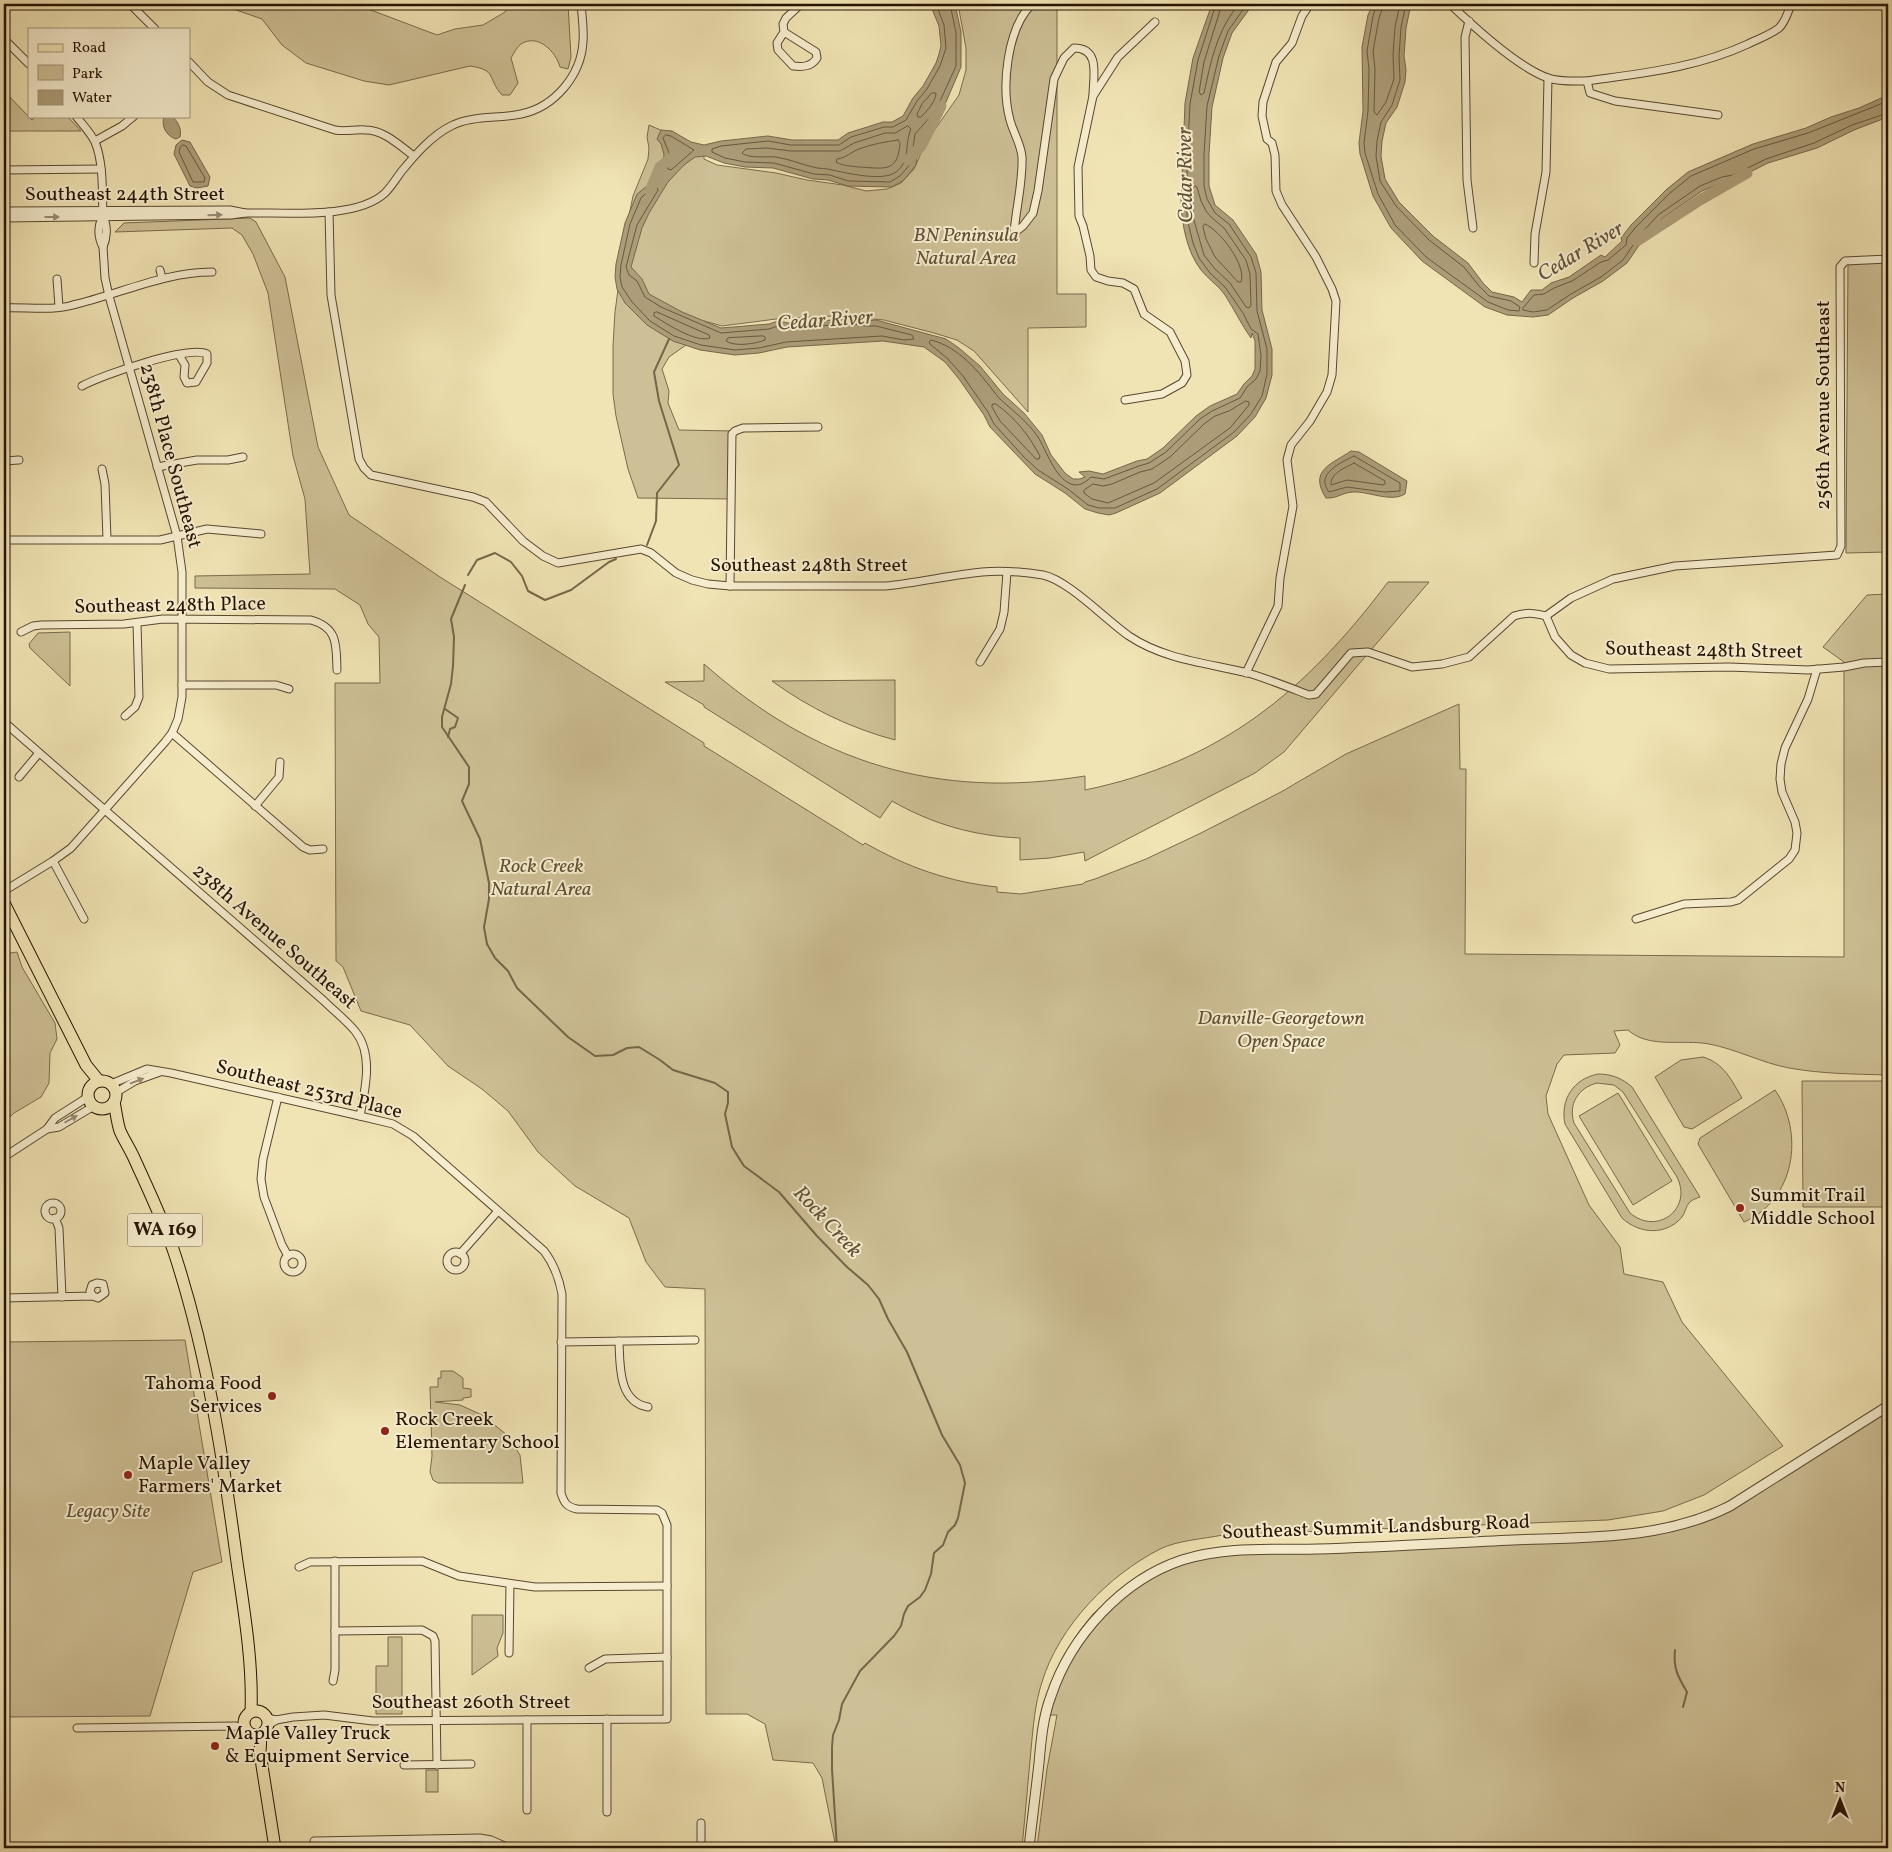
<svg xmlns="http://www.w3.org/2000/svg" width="1892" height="1852" font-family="Vollkorn,serif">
<rect width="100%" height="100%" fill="#f1e4b4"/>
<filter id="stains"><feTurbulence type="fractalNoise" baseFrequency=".004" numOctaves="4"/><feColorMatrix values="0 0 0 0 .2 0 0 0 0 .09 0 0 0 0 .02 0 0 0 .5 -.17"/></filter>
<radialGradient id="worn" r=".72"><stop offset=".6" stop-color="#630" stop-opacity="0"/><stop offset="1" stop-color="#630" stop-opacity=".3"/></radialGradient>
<g fill="#cec096" stroke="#7a6a4c" fill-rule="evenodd">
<path d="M219 4H350L363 7 437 35 455 29 483 25 505 12 511 4H568L571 57 568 69 560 67C556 52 538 33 521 44 517 47 514 53 511 58L518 83 510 95H502C487 79 498 70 470 66L389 85 364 81 306 63 282 45 262 19Z"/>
<path d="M958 4H1057V294H1086V327L1028 328V412L974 351 957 340 934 333 884 320 834 316 776 319 722 326 704 321 686 345 669 357 662 369 669 391 668 403 679 430 734 431 733 499 638 498 628 469 616 416 613 394V346L615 312 626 230 633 196 648 159 649 148 647 137 649 125 704 149V159L717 165 776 173 807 180 843 185 866 191 887 189 901 183 914 169 926 142 959 95 966 70V48Z"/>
<path d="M4 91 32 120 36 116H67L81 131H4Z"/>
<path d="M250 218 256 222 285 277 318 447 349 515 440 577 704 743V746L863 845 865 843C907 867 949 882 997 887V892L1021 894 1083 884 1085 882 1095 879 1146 859 1201 833 1281 792 1346 754 1459 704 1460 769H1466L1465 954 1844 957V662L1823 647 1867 595 1888 594V1075C1855 1074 1822 1074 1789 1068 1762 1063 1736 1049 1709 1044 1683 1039 1649 1049 1628 1030L1614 1031 1620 1045 1615 1053 1564 1055 1557 1064 1546 1096 1548 1114 1589 1205 1620 1247 1624 1274 1663 1282 1682 1322 1783 1446 1704 1495 1663 1511 1608 1520 1223 1535C1203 1539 1179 1540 1160 1549 1109 1575 1059 1626 1042 1682 1035 1703 1033 1728 1031 1750 1028 1783 1025 1815 1022 1848H836L822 1778 813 1763 773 1760 765 1724 747 1714H706L705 1289 665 1287 646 1262 629 1218 575 1186 538 1152 508 1111 482 1089 448 1066 410 1025 361 1011 343 967 336 961 335 683H380L379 637 368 624 360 605 335 589 195 588V576L310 574 305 499 293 456 268 293 253 254 242 235 232 228 115 232 124 223Z"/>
<path d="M1888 261V552L1846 553 1848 262Z"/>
<path d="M1388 582H1429L1284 752 1255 773 1085 861 1084 852 1050 858 1020 860V838C974 836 932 824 892 801L880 818 704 707V705L665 682 704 681V664C816 763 937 800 1085 776V790C1221 762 1306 691 1388 582Z"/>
<path d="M70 632V686L30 648 29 644 38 633Z"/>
<path d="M895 680V740C850 728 809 708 772 681Z"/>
<path d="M17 952 22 967 55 1023 57 1039 50 1053 49 1083 41 1097 14 1113 4 1123V954Z"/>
<path d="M1703 1057C1724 1063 1732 1081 1742 1098L1692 1129 1684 1127 1655 1077 1681 1060Z"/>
<path d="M1598 1074C1611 1074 1622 1078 1632 1087L1700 1197C1697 1198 1691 1200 1689 1203 1686 1206 1685 1213 1682 1217 1666 1236 1639 1234 1622 1218L1565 1124C1560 1100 1573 1079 1598 1074ZM1597 1083 1614 1085 1623 1092 1677 1177C1693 1209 1657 1236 1630 1213L1574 1123C1568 1104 1578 1088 1597 1083Z"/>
<path d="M1802 1081H1888V1207H1803Z"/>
<path d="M1775 1090C1805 1133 1795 1200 1744 1222L1698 1144 1700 1138Z"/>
<path d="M1618 1093 1672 1181 1633 1205 1579 1116Z"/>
<path d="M185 1340 222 1562 193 1572 150 1716 4 1717V1342Z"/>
<path d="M441 1371H453L463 1378V1388L471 1389V1397L463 1398V1400L435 1402 460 1405 482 1415 507 1435 520 1455 523 1483H438L433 1480 430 1472 432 1456 430 1387H438V1378H441Z"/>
<path d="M1888 1409V1848H1037L1047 1769 1057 1715H1045L1054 1678 1062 1661 1081 1629 1093 1614 1122 1589 1190 1557 1652 1530 1725 1507Z"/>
<path d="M472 1615H503V1633L497 1648 498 1656 472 1675Z"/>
<path d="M388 1637H402V1714H376V1666H388Z"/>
<rect x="426" y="1770" width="12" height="22"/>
</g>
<g fill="#ac9d78" stroke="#766649">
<path d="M930 4H955L961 32V67L946 102 936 118 920 137 916 165 904 180 892 187 848 186 828 180 813 179 773 168 745 167 724 163 706 156 695 157 684 165 668 182 649 213 642 228 631 267 642 279 649 294 682 312 721 328 769 324 778 321 794 324 850 318 867 321 876 320 946 339 959 348 980 366 1003 394 1024 413 1042 435 1051 455 1065 473 1073 479H1080L1085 477 1079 472 1089 471 1103 474 1137 461 1147 459 1163 448 1196 416 1210 406 1237 394 1244 384 1252 376 1255 369V341L1252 333 1251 338C1241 324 1234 309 1225 295 1218 285 1208 279 1201 270 1187 252 1182 225 1181 203L1185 103 1193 58 1212 4H1253L1232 33 1223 58 1212 107 1209 154V186L1215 205 1233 220 1256 254 1261 272 1262 310 1272 349V375L1266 398 1255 417 1237 436 1160 493 1116 513 1109 515 1098 513 1085 509 1065 493 1035 474 990 427 984 415 959 379 945 362 924 347 883 341 787 347 759 353 735 355 700 350 673 341 647 325 625 303 617 289 615 277 616 264 625 223 637 194 652 182 663 168 664 154 661 144 657 139 661 130 672 131 691 142 704 145 721 141 768 136 792 140H838L848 133 883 122H892L903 116 913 98 923 86 936 63 939 54 941 46 939 26Z"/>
<path d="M1373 4H1411L1406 28 1404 56 1406 70 1405 82 1397 107 1386 123 1382 141 1381 156 1385 179 1399 202 1433 236 1468 263 1483 283 1492 292 1514 297 1522 302 1531 290H1542L1551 283 1569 277 1601 255 1605 257 1622 241 1621 238 1631 225 1667 189 1688 172 1753 144 1806 128 1831 117 1859 108 1888 95V117L1854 130 1817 148 1768 163 1734 180 1724 182 1702 191 1661 219 1644 238 1627 263 1603 281 1573 298 1548 315 1533 317 1507 315 1485 307 1422 261 1391 228 1373 196 1360 154 1359 143 1363 111 1362 47 1368 15Z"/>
<path d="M164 116H172C178 122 182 129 180 137L176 139C166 136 161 126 164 116Z"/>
<path d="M182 140 190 142 210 177 208 186 197 188 190 186 174 154 176 145Z"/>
<path d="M1351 451 1359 452 1407 481 1405 494C1392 502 1372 493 1357 492 1343 491 1338 499 1326 498 1308 470 1332 464 1351 451Z"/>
</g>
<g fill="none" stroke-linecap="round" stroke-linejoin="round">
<g stroke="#68583e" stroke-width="1">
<path d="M936 4 944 25 946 48 940 66 927 89 917 101 906 120 893 127H884L851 137 839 145H791L768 141 721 146 712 149V152L725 158 745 162 774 163 814 174 830 175 848 181 890 182 900 176 911 163 915 134 932 115 941 99 956 66V33L950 4"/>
<path d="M1216 4 1198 60 1190 104 1187 163V218L1193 243 1199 258 1210 273 1225 287 1243 313 1251 329 1258 334 1261 356 1260 371 1256 379 1247 387 1240 398 1212 411 1200 419 1166 452 1149 463 1139 466 1104 479 1091 477C1086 482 1079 487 1071 484 1055 478 1046 450 1038 437 1028 422 1013 411 1000 399 996 395 992 389 988 384 973 365 955 346 931 340L929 342 930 344 948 359 963 376 988 412 994 424 1024 457 1038 470 1068 489 1088 505 1099 508H1115L1157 489 1234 432 1251 414 1262 396 1267 374V349L1257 311 1256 273 1251 257 1229 224 1215 213 1207 199 1204 186V154L1207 106 1219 56 1228 31 1247 4"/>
<path d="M1222 4 1204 62 1199 92 1201 95 1204 93C1211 61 1217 30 1239 4"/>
<path d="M1377 4 1373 16 1367 51 1369 69 1368 111 1364 143 1365 153 1378 194 1395 225 1426 257 1488 302 1508 310 1519 311 1520 307 1511 301 1489 296 1479 286 1464 267 1429 240 1396 206 1380 181 1376 156 1377 141 1381 122 1392 105 1400 80 1399 56 1401 27 1406 4"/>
<path d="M1384 4 1379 18 1373 51 1375 69 1374 112 1377 115 1386 102 1394 79 1393 55 1395 27 1400 4"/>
<path d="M932 93H936C936 101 927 111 921 117H918L917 114 922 104Z"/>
<path d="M1888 101 1808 133 1754 149 1691 176 1670 193 1635 228 1627 238 1626 245 1608 260 1601 262 1572 281 1554 288 1544 294 1534 295 1523 308V310L1533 312 1547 310 1571 294 1601 277 1623 260 1640 235 1658 215 1700 186 1722 177 1733 175 1766 159 1814 143 1852 125 1888 113"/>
<path d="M908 126 911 129C904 144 911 161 896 172 882 182 848 173 832 170 826 168 819 169 813 167 800 164 789 159 776 157 765 156 750 159 742 153L746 149 767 148 791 151H840L854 143 885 133H895Z"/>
<path d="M666 135 671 136 694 150 671 170 668 169 669 153 663 138Z"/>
<path d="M898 140 900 143C898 174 883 168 859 167 850 166 843 166 836 162L837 159C846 158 851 152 859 149 872 144 885 142 898 140Z"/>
<path d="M183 145 186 146 205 178 204 182H193L179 152 180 148Z"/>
<path d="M1195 186 1197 187 1201 201 1206 211 1211 217 1224 228 1246 260 1250 274 1251 305 1249 308 1246 307 1230 283 1215 269 1204 255 1193 217V188Z"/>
<path d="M654 187H657L658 190 637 225 626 267 629 275 637 281 645 297 661 307 721 333 769 329 778 326 794 329 849 323 866 326H876L912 335 914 339 904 340 882 336 786 342 759 348 735 350 701 345 674 336 650 321 632 302 622 287 620 277 621 265 630 224 641 198Z"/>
<path d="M1205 224C1220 230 1247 266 1241 282H1238L1215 257 1206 239 1203 227Z"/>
<path d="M657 312 709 335 710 338C696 343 667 324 654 316V313Z"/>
<path d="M763 336 765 337V340C755 344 735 347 726 341L728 338Z"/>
<path d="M1246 401 1249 402V405L1230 428 1154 483 1108 503 1092 499 1084 493V490L1093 484 1103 486 1112 484 1140 472 1152 469 1170 457 1204 424 1215 416 1229 411Z"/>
<path d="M993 404H996C1016 419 1028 434 1040 456L1039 459H1036L1000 421 992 407Z"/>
<path d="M1354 456 1400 483V491L1384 492 1347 487 1329 492C1315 474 1340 463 1354 456Z"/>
<path d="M1354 463 1385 481V484L1383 485 1347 480 1331 485C1330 473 1345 468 1354 463Z"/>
</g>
<g stroke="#766649" stroke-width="2">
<path d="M647 545 656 521 657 493 679 465 659 401 654 372 669 339"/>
<path d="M468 575 477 560 495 553 511 562 522 576 528 591 545 600 571 590 609 562 616 559"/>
<path d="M465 585 451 619 454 637 453 666 451 684 442 717V727L469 767V784L462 801 480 839 489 883V899L484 927 487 944 495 958 508 971 517 988 568 1037 595 1056 613 1055 627 1048 639 1047 660 1060 673 1070 715 1083 728 1092V1103L725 1114 732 1147 744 1166 779 1192 817 1236 847 1267 868 1285 879 1299 888 1319 907 1352 942 1435 960 1465 965 1483 958 1518 955 1525 948 1532 943 1545 934 1553 931 1574 925 1590 920 1597 908 1606 904 1614 901 1626 894 1636 860 1671 842 1704 839 1720 833 1735 832 1747V1769L837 1848"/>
<path d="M445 709 458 718 455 727 450 729 448 737"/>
<path d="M1675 1650C1673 1668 1678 1677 1687 1692L1683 1707"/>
</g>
<g stroke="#ac9d78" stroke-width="11">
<path d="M908 160 921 146 941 106"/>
<path d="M650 191 660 167 674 156"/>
<path d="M1637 241 1700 200 1747 173"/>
</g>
<defs>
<g id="minor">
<path d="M130 4 155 29"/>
<path d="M1450 4C1474 27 1517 67 1548 78 1559 82 1575 81 1587 81L1590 93 1615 101 1718 115"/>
<path d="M1469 21 1465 37 1467 180 1473 228"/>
<path d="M784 32 816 52 817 58C811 67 803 67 793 66L778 50 777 43 784 32 783 24 786 18 801 4"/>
<path d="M4 39 29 64"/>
<path d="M189 62 208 82 228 95 335 130C346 132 355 129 366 130 384 130 400 146 414 156"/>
<path d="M1587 81C1643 73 1696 68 1748 44 1758 39 1770 35 1779 28 1786 21 1788 12 1791 4"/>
<path d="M76 116C82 124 91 133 95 142 104 164 102 193 103 217 108 226 107 238 103 247 98 238 97 226 103 217"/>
<path d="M95 141 122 126 134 116"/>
<path d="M4 170 101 169"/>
<path d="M4 211 230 210 245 213 231 215 4 218"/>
<path d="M329 212 331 295 359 459 364 468 371 475 473 497 486 502 523 541 543 556 558 563 641 549 651 553 676 573 692 580 708 584 730 586H885C918 583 950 575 982 572 1001 570 1024 572 1043 575 1068 580 1106 620 1129 636 1165 660 1207 663 1248 673 1268 679 1288 687 1309 695L1316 694 1351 653 1368 652 1412 667 1442 664 1469 657 1514 616C1526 612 1534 613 1546 616L1555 637 1571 655 1585 663 1609 669 1729 667 1808 670 1844 667 1864 663 1888 662"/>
<path d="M245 213C284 212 356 220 385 193 391 187 396 179 401 172 415 155 431 136 451 126 472 115 499 119 521 114 555 107 581 75 583 42 584 29 582 16 581 4"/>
<path d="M1014 233 1023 226 1033 213 1038 191 1054 79 1064 58 1074 48C1101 48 1093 77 1093 96"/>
<path d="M1014 233C1016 208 1023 182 1022 157 1021 144 1013 132 1010 120 1001 87 1007 28 1032 4"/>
<path d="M1534 263 1535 234 1546 172 1548 78"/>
<path d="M160 270 162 278"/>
<path d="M57 279 59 307"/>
<path d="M4 308C26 307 52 311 73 305 120 294 164 272 212 272"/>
<path d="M82 386C102 375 189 345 207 354V363L196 382 187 383 184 377 185 365 179 355"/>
<path d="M1125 400 1162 394 1182 383 1187 375 1185 361 1170 332 1144 314 1134 289 1123 283 1108 281 1096 277 1091 270 1090 256 1083 226 1079 216 1078 167 1093 96 1118 57 1155 22"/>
<path d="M4 461 19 460"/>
<path d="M157 467 197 460H228L243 457"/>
<path d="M102 469 105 484 107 539"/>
<path d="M4 540H160L207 529 261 534"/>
<path d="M730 586 732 434 735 431 743 428 818 427"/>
<path d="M1546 616 1571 598 1613 579 1675 566 1837 555 1841 546 1840 267 1845 261 1888 259"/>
<path d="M21 632 33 626 41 625 124 624 163 619 311 620C339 628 336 646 337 670"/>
<path d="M980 662 1000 629 1004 612 1007 572"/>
<path d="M1246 673 1278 606 1280 578 1293 506 1287 460 1291 445 1310 421 1327 392 1332 375 1336 301 1332 289 1316 257 1282 205 1276 191 1275 155 1272 143 1267 139 1262 116 1263 102 1276 62 1292 43 1302 16 1310 4"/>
<path d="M182 685H276L289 689"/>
<path d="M125 716 135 707 139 697 137 623"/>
<path d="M4 722 324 1001C334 1011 346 1020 355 1031 374 1054 365 1090 360 1116"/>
<path d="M172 733 303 847 310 850 323 849"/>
<path d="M19 777 39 753"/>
<path d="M255 806 279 777 280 762"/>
<path d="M53 861 84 919"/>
<path d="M4 891 53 861 71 848 165 742 172 733 178 719 182 697V572L177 536 109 296 105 278 103 247"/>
<path d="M1636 919 1684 904 1731 902 1738 900 1789 859 1795 850 1797 833 1795 822 1782 792 1780 779 1781 764 1785 748 1808 699 1817 669"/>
<path d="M111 1084 147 1069 171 1073 360 1116 393 1124 413 1136 544 1251C554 1264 559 1278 562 1294L561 1493C564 1503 567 1507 577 1509L657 1510 662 1513 667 1525V1719L373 1721 324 1715 293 1717 276 1720 267 1718"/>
<path d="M115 1093 135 1081 160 1072"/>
<path d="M278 1097 263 1159 261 1179 264 1197 282 1245 288 1256"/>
<path d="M47 1129 59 1127 94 1106"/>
<path d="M4 1157 47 1129 55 1118 88 1097"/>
<circle cx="53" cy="1211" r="8"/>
<path d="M55 1218 59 1228 62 1297"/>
<circle cx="456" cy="1261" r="9"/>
<path d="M460 1254 498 1211"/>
<circle cx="293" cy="1263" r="9"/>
<path d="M4 1298 93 1296 98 1298 105 1293 103 1284 97 1283 92 1285 90 1291 93 1296"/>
<path d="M619 1341C620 1365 618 1402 648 1407"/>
<path d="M561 1342 695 1340"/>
<path d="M299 1567 310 1562 422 1561 459 1576 535 1587 667 1586"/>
<path d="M335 1631 422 1630 433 1636 435 1641 437 1765"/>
<path d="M509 1653 510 1584"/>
<path d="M589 1668 605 1659 667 1657"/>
<path d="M333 1681 335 1670V1561"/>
<path d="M607 1719V1812"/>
<path d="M527 1720V1810"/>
<path d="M267 1726 276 1720"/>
<path d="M77 1728 236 1726 246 1729"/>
<path d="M404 1765 471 1764"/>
<path d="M701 1823V1848"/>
<path d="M314 1841 480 1838 491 1840 509 1848"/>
</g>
<path id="tertiary" d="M1029 1848C1032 1820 1036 1791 1039 1763 1041 1740 1043 1717 1051 1696 1071 1636 1122 1580 1182 1560 1226 1546 1272 1550 1318 1549 1383 1547 1448 1543 1513 1540 1586 1537 1663 1540 1730 1506L1888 1406"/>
<g id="primary">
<path d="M4 903 86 1065 99 1081"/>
<circle cx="102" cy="1095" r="14"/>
<path d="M114 1102C116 1111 117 1122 120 1131 124 1140 130 1149 134 1158 148 1189 163 1220 174 1252 207 1352 223 1457 237 1562 244 1611 253 1662 251 1712"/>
<circle cx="256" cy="1723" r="12"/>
<path d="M261 1734 260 1753 275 1848"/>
</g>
</defs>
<use href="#minor" stroke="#58472f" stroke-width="9"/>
<use href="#tertiary" stroke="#58472f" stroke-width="11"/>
<use href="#primary" stroke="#251303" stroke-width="13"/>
<use href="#minor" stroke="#f6edce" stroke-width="7"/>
<use href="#tertiary" stroke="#f6edce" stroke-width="9"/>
<use href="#primary" stroke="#f1e4b4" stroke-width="11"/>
</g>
<defs><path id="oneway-solid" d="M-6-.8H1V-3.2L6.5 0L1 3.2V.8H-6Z" transform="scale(1.25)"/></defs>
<g fill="#988b73">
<use href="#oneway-solid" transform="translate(215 215) rotate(-1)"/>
<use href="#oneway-solid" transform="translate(52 217)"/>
<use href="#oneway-solid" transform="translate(137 1081) rotate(-21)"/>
<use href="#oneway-solid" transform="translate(71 1119) rotate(-30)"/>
</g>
<g fill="#8f2418" stroke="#f6edce" stroke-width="2">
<circle cx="1740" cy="1208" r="5"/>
<circle cx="272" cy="1396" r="5"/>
<circle cx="385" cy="1431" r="5"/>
<circle cx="128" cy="1475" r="5"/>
<circle cx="215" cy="1746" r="5"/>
</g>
<g text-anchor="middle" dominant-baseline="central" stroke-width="4" stroke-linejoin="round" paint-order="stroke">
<rect fill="#f6edce" stroke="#645440" stroke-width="1" x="127.5" y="1213.5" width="75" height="33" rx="4"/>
<g font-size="19" font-weight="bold" fill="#251303">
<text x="165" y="1230">WA 169</text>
</g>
<g font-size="20" fill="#251303" stroke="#f6edce">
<text x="125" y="195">Southeast 244th Street</text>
<text transform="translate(1824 405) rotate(-90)">256th Avenue Southeast</text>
<text transform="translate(170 456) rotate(75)">238th Place Southeast</text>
<text x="809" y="566">Southeast 248th Street</text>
<text transform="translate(170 606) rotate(-1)">Southeast 248th Place</text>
<text transform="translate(1704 651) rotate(1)">Southeast 248th Street</text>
<text transform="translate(274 937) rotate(41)">238th Avenue Southeast</text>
<text transform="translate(309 1090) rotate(14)">Southeast 253rd Place</text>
<text transform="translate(1376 1528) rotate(-2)">Southeast Summit Landsburg Road</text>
<text x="471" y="1703">Southeast 260th Street</text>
</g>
<g font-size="20" font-style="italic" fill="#605036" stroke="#f6edce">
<text x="966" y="236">BN Peninsula<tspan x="966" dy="23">Natural Area</tspan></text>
<text x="541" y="867">Rock Creek<tspan x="541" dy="23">Natural Area</tspan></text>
<text x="1281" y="1019">Danville-Georgetown<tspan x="1281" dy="23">Open Space</tspan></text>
<text x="108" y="1512">Legacy Site</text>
</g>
<g font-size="20" fill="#251303" stroke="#f6edce" text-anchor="start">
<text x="1750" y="1196">Summit Trail<tspan x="1750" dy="23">Middle School</tspan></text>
<text x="262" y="1384" text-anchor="end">Tahoma Food<tspan x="262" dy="23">Services</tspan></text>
<text x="395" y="1420">Rock Creek<tspan x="395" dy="23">Elementary School</tspan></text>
<text x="138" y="1464">Maple Valley<tspan x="138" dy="23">Farmers' Market</tspan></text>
<text x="225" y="1734">Maple Valley Truck<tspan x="225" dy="23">&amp; Equipment Service</tspan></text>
</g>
<g font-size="21" font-style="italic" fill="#625138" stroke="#f6edce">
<text transform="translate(1186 175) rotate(-91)">Cedar River</text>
<text transform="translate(1581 252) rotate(-31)">Cedar River</text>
<text transform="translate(825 321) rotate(-4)">Cedar River</text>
<text transform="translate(827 1222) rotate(47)">Rock Creek</text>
</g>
</g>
<rect width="1892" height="1852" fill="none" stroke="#f1e4b4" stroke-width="20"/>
<rect x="5" y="5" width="1882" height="1842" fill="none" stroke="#251303" stroke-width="2.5"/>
<rect x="10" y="10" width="1872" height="1832" fill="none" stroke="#251303"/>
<rect x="28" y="28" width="162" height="90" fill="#f6edce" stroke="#a2967d"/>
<rect x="38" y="44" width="25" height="8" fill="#f1e4b4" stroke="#a2967d"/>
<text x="72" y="52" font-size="15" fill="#251303">Road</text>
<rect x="38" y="65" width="25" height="15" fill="#cec096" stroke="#a2967d"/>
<text x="72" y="78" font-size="15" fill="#251303">Park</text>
<rect x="38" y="90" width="25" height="15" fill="#ac9d78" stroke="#a2967d"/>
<text x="72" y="102" font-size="15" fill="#251303">Water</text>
<g transform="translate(1840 1800)" stroke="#f6edce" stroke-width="4" paint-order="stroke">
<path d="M0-4L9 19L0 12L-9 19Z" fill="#251303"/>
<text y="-8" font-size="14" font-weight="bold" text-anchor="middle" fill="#251303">N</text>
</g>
<rect width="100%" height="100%" filter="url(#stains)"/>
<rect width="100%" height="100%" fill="url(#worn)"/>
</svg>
